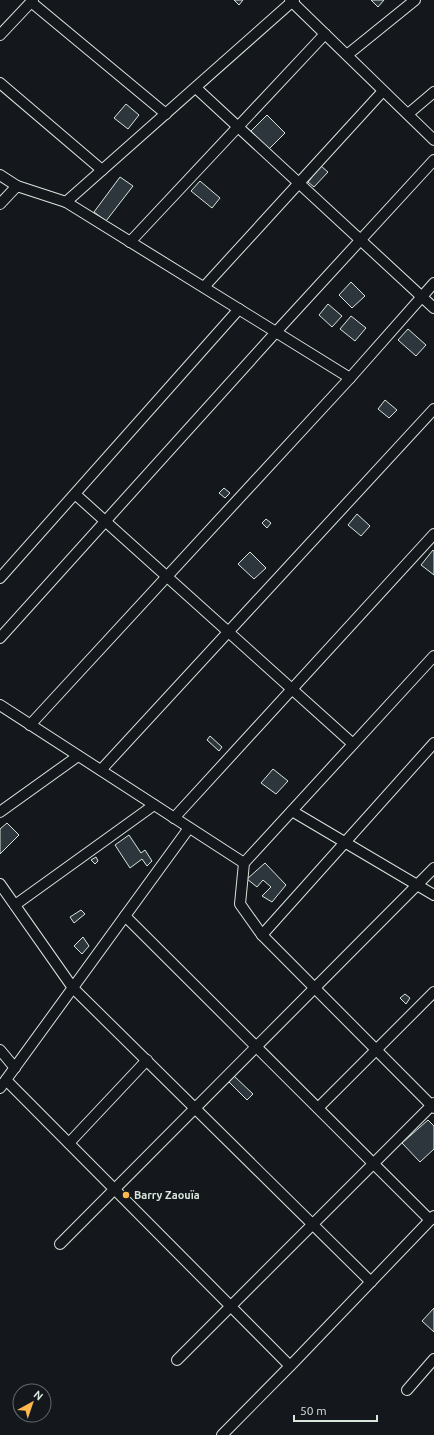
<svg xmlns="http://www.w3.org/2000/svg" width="434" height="1435" font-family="Ubuntu,sans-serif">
<rect width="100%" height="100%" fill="#14181c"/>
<g fill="#2c363c" stroke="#d8e6dc">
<path d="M234 0H243L239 5Z"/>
<path d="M371 0H384L378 7Z"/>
<path d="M126 104 139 115 128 129 114 118Z"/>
<path d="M267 115 285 133 269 149 251 131Z"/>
<path d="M321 166 328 172 314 187 308 182Z"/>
<path d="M120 177 133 186 106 221 94 212Z"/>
<path d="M200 181 220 198 212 208 191 191Z"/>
<path d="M351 282 365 296 352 308 339 295Z"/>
<path d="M328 304 342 316 332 327 319 315Z"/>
<path d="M351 316 366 328 355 341 340 329Z"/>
<path d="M408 329 426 345 416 356 398 340Z"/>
<path d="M385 400 397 410 389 418 378 409Z"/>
<path d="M224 488 230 493 225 498 219 493Z"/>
<path d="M357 514 370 526 361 536 348 525Z"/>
<path d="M266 519 271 523 267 528 262 523Z"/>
<path d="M433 550 434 551V575L421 565Z"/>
<path d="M250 552 266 568 254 579 238 564Z"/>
<path d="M210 736 222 747 219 751 207 740Z"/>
<path d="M273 769 288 781 276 794 261 783Z"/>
<path d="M7 823 19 835 0 854V829Z"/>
<path d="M129 835 141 853 145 850 152 861 147 866 142 859 130 868 115 845Z"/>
<path d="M96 857 98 861 95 864 91 860Z"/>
<path d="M265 863 286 885 272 902 262 896 271 887 263 880 257 887 247 879Z"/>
<path d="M81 910 85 914 74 923 70 917Z"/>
<path d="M83 937 89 946 82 954 74 946Z"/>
<path d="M405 994 410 998 406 1004 400 998Z"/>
<path d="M234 1076 253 1094 247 1100 229 1082Z"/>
<path d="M428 1120 434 1126V1149L420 1162 402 1143Z"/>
<path d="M434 1308V1332L422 1321Z"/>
</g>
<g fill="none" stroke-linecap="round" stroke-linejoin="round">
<defs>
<g id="minor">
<path d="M290 0 434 140"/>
<path d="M31 2 166 114"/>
<path d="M0 35 33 0"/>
<path d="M347 55 415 0"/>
<path d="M0 83 102 170"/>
<path d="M196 88 434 308"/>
<path d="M408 114 434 92"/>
<path d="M0 175 17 186 66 202 350 378"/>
<path d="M66 202 294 0"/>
<path d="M0 204 17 186"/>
<path d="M130 242 325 34"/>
<path d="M204 287 383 91"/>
<path d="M75 494 353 744"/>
<path d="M0 578 239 309"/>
<path d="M0 638 276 332 434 160"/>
<path d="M434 656 244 863 240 904 262 935 434 1108"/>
<path d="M0 705 244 863"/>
<path d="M30 725 350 378 434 283"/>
<path d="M101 770 434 409"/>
<path d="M292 811 434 895"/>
<path d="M0 812 78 756"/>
<path d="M174 818 434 534"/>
<path d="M0 884 73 988 371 1282"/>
<path d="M15 905 154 805"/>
<path d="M125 916 430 1220"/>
<path d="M262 935 434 743"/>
<path d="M0 1050 15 1068"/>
<path d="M6 1080 290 1366"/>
<path d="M0 1088 189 828"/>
<path d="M318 1108 434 992"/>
<path d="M69 1143 147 1060"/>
<path d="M60 1244 434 868"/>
<path d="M177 1360 434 1103"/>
<path d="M407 1390 434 1359"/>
<path d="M222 1435 295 1361 434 1216"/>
</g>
</defs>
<use href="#minor" stroke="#d8e6dc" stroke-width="12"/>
<use href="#minor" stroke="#14181c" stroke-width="10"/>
</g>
<circle fill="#ffb74d" stroke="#14181c" stroke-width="1.5" cx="126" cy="1195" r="4"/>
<g text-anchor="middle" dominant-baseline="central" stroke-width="3" stroke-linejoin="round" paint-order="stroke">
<g font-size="11" font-weight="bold" fill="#d8e6dc" stroke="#14181c" text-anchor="start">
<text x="134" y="1195">Barry Zaouïa</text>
</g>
</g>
<g transform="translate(32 1403) rotate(40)"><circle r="19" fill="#14181c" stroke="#626a69"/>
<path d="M0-3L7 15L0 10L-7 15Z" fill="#ffb74d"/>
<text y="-6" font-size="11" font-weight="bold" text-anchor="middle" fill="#d8e6dc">N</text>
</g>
<path d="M294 1415v6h83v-6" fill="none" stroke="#d8e6dc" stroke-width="2"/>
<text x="300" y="1415" font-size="12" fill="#d8e6dc" stroke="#14181c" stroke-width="3" paint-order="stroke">50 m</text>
</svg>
